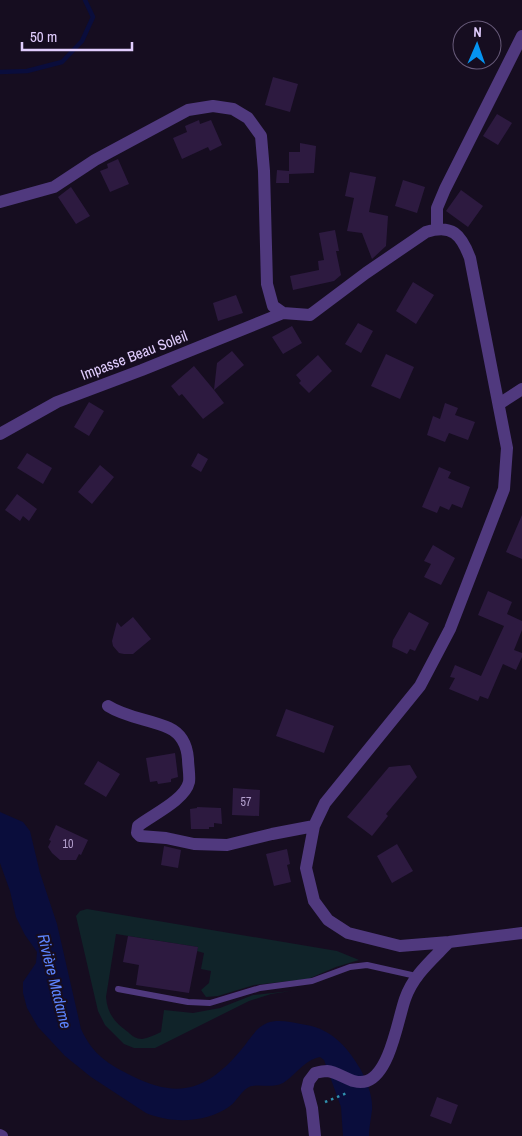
<svg xmlns="http://www.w3.org/2000/svg" width="522" height="1136" font-family="'Archivo Narrow',sans-serif">
  <style>
    .green { fill: #102329 }
    .water { fill: #0a0d3c }
    .lines { fill: none; stroke-linecap: round; stroke-linejoin: round }
    .stream { stroke: #0a0d3c; stroke-width: 4.5 }
    .building { fill: #2d1a40 }
    .path { stroke: #3091af; stroke-width: 2.5; stroke-dasharray: 2.5 4; stroke-linecap: butt }
    .service { stroke: #50397e; stroke-width: 6 }
    .minor { stroke: #50397e; stroke-width: 12 }
    .labels { text-anchor: middle; dominant-baseline: central; stroke-width: 4; stroke-linejoin: round; paint-order: stroke }
    .number-label { font-size: 12px; fill: #b4a0ce }
    .street-label { font-size: 15px; fill: #e1cdfe; stroke: #160d20 }
    .water-label { font-size: 16px; font-style: italic; fill: #5d84fc; stroke: #160d20 }
  </style>
  <rect width="100%" height="100%" fill="#160d20"/>
  <path class="green" d="M87 909 337 951 359 960 336 967 308 979 254 985 218 996 206 997 201 990 209 983 211 971 201 969 204 953 197 951 198 947 116 934 106 997C107 1013 115 1023 128 1032 132 1036 136 1039 142 1039 148 1038 155 1035 161 1032L164 1010 193 1013 220 1008 253 995 291 991 271 994 249 1001 155 1048H134L124 1044 105 1025 98 1011 76 916 80 911Z"/>
  <path class="water" d="M0 812 23 822 30 831 40 873 57 924 81 1029C93 1055 108 1064 132 1076 180 1100 208 1089 241 1050 249 1041 255 1028 267 1023 277 1019 291 1022 301 1024 331 1028 346 1045 361 1070 367 1082 373 1096 372 1110 371 1119 369 1127 369 1136H343L341 1107 324 1060 320 1057C304 1060 296 1075 283 1083 271 1089 258 1083 249 1087 241 1091 237 1101 230 1106 207 1123 172 1124 146 1113L91 1077 65 1056 38 1027 27 1008 23 993V982L36 963 37 952 25 935 16 917 10 891 0 863Z"/>
  <g class="lines">
    <path class="stream" d="M0 72 27 71 62 62 82 41 93 17 85 0"/>
  </g>
  <path class="building" d="M273 77 298 84 290 112 265 105Z
    M497 114 512 123 498 145 483 136Z
    M199 120 200 124 211 120 222 145 210 151 208 147 182 159 173 138 187 132 185 126Z
    M300 143 316 146 314 173 289 174V183H276L277 170 289 171V152H300Z
    M118 159 129 184 110 192 100 171 108 168 107 164Z
    M350 172 376 177 369 212 388 216 386 246 372 259 362 233 347 231 354 198 345 196Z
    M403 180 425 187 417 213 395 206Z
    M71 187 90 216 76 224 58 197Z
    M461 190 483 206 468 227 446 211Z
    M335 230 339 251H336L341 275 334 281 293 290 290 276 319 270 318 261 324 260 319 233Z
    M413 282 434 295 416 324 396 311Z
    M236 295 243 313 218 321 213 303Z
    M358 323 373 331 361 353 345 344Z
    M292 326 302 343 283 354 272 337Z
    M232 351 244 365 214 390 224 403 203 419 182 394 179 396 171 386 194 366 214 390 217 363Z
    M386 354 414 367 400 399 371 386Z
    M318 355 332 371 309 393 299 383 301 381 296 375Z
    M89 402 104 411 89 436 74 427Z
    M445 403 458 408 455 415 475 422 468 440 449 433 445 442 427 435 433 416 440 419Z
    M27 453 52 468 43 484 17 468Z
    M198 453 208 459 201 472 191 466Z
    M100 465 114 477 92 504 78 492Z
    M439 467 451 472 448 478 470 487 462 508 452 504 449 510 440 506 437 513 422 507Z
    M17 494 37 509 29 521 23 516 20 521 5 510Z
    M522 515V559L506 552Z
    M433 545 455 558 441 585 424 577 431 564 424 561Z
    M488 591 512 602 507 614 522 621V630L514 650 522 653V657L516 670 503 664 488 699 480 696 478 701 449 689 455 678 450 677 455 665 481 676 504 626 478 615Z
    M409 612 429 623 415 651 410 649 407 654 392 647 393 640Z
    M133 617 151 639 133 654H124L119 653 113 646 112 641 117 622 121 627Z
    M286 709 334 726 324 753 276 736Z
    M175 753 178 777 171 779V782L158 784 157 781 150 782 146 758Z
    M98 761 120 774 106 797 84 784Z
    M410 765 417 777 386 814 388 816 372 836 347 817 389 767Z
    M233 788 260 790 259 816 232 815Z
    M197 807 221 808 222 824 214 823V827H209V829H191L190 809 197 808Z
    M56 825 88 840 81 855 79 854 76 860H60L52 853 48 847 51 841 49 840Z
    M397 844 413 871 392 883 377 856Z
    M164 846 181 850 178 868 161 865Z
    M287 849 290 864 287 865 291 882 274 886 266 854Z
    M128 936 198 947 189 993 136 985 139 965 123 962Z
    M437 1097 458 1105 451 1124 430 1116Z"/>
  <g class="lines">
    <path class="path" d="M325 1102 347 1093"/>
    <path class="service" d="M118 989 188 1002 210 1003 260 988 312 981 350 967 367 965 416 976"/>
    <path class="minor" d="M0 202 54 187 95 160 188 110 213 106 233 109 248 118 261 136 264 171 267 284 273 306 283 313 310 315 366 273 426 232C452 224 461 234 470 258L507 448 504 489 450 629 420 686 325 803 314 826 306 868 314 901 328 920 348 933 400 946 449 942 522 933
      M437 228V208L445 189 522 36
      M499 404 522 389
      M0 434 57 402 142 370 283 313
      M108 706C127 718 149 719 169 728 182 734 187 746 188 759 188 766 190 775 189 782 185 800 152 815 138 826L137 833 140 836 166 838 194 844 227 845 272 834 314 826
      M0 1135 2 1136
      M315 1136 312 1108 307 1089 309 1081 315 1073C319 1072 323 1071 327 1071 341 1072 352 1086 367 1081 390 1073 398 1019 405 999 413 975 433 959 449 942"/>
  </g>
  <g class="labels">
    <g class="number-label">
      <text x="246" y="802">57</text>
      <text x="68" y="844">10</text>
    </g>
    <g class="street-label">
      <text transform="translate(134 355) rotate(-21)">Impasse Beau Soleil</text>
    </g>
    <g class="water-label">
      <text transform="translate(55 981) rotate(76)">Rivière Madame</text>
    </g>
  </g>
  <g transform="translate(477 45) rotate(2)"><circle r="24" fill="#160d20" stroke="#675a79"/>
  <path d="M0-4L9 19L0 12L-9 19Z" fill="#0594f1"/>
  <text y="-8" font-size="14" font-weight="bold" text-anchor="middle" fill="#e1cdfe">N</text>
  </g>
  <path d="M22 42v8h110v-8" fill="none" stroke="#e1cdfe" stroke-width="2.5"/>
  <text x="30" y="42" font-size="15" fill="#e1cdfe" stroke="#160d20" stroke-width="4" paint-order="stroke">50 m</text>
</svg>
